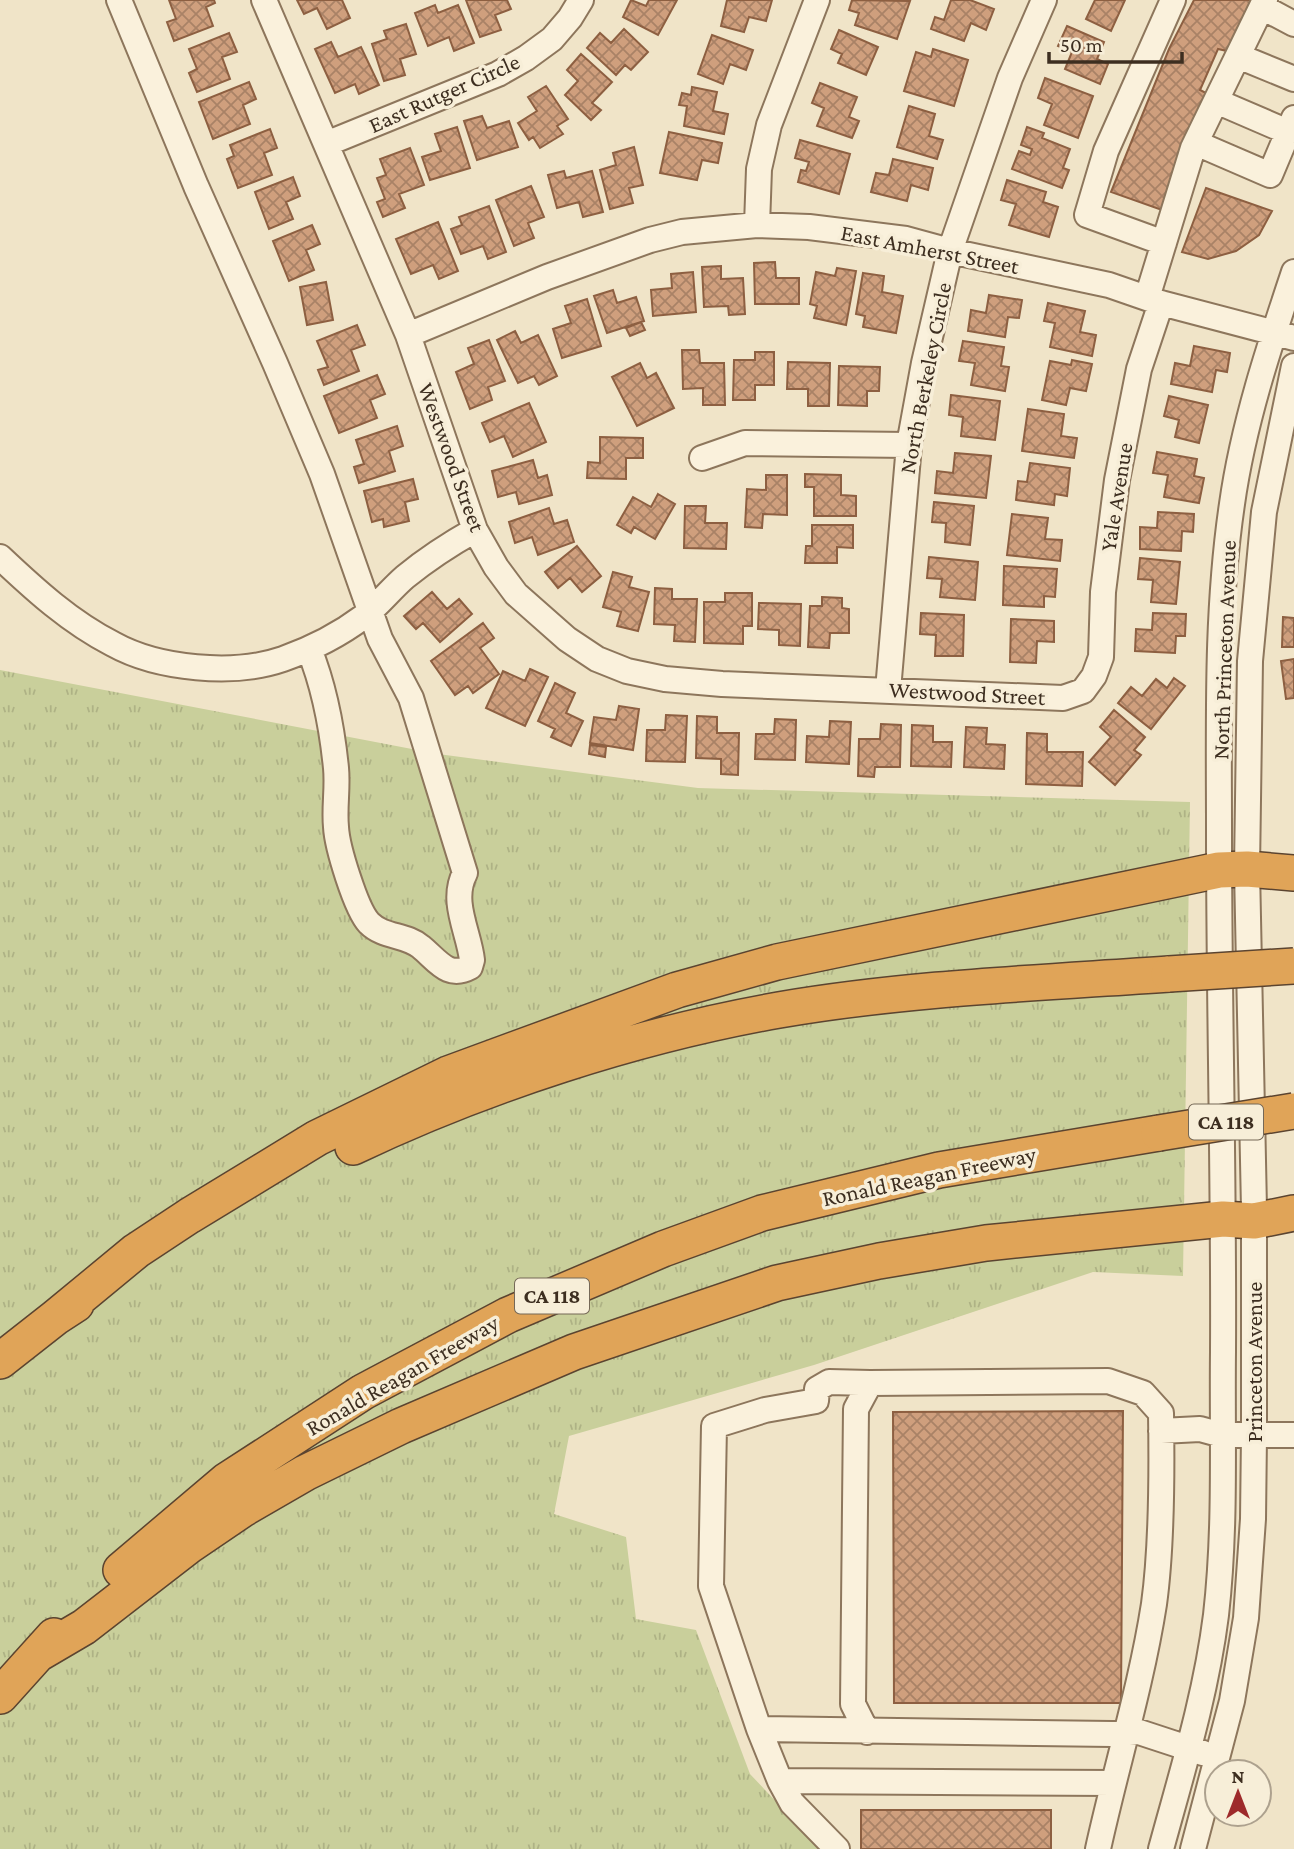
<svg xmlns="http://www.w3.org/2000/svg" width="1294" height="1849" font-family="'Crimson Pro',serif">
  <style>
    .grass { fill: url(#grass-tufts) }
    .building { fill: url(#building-cross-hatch); stroke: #8d5f41; stroke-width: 2 }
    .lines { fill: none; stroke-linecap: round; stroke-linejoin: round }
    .minor-casing { stroke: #8d765c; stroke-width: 28 }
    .highway-casing { stroke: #5b4430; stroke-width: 38 }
    .minor { stroke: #faf1dc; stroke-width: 24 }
    .highway { stroke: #e0a458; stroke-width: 35 }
    .highway-bridge-casing { stroke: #5b4430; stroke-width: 38; stroke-linecap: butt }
    .highway-bridge { stroke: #e0a458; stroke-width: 35 }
    .labels { text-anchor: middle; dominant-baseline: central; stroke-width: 7; stroke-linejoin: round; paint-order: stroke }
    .shield { fill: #f7eed8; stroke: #756857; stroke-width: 2 }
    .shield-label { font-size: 21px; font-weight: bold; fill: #3d2e20 }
    .street-label { font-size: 23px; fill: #3d2e20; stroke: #f7eed8 }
  </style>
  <defs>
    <pattern id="grass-tufts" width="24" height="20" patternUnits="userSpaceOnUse" patternTransform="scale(1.75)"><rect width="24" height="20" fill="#c9cf9b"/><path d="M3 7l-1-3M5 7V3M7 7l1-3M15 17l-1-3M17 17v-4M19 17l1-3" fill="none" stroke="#aeb285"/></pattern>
    <pattern id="building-cross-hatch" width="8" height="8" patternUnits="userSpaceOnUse" patternTransform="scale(1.75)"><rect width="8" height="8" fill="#cf9f7d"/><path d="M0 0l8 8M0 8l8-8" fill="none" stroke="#a98266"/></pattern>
  </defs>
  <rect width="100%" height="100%" fill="#f0e4c8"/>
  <path class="grass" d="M0 670 438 754 698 788 1190 802 1183 1276 1093 1272 814 1365 569 1436 554 1514 626 1537 636 1619 696 1630 750 1774 821 1849H0Z"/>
  <path class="building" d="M169 0H214L215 3 206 7 213 26 174 41 167 22 176 19Z
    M297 0H342L350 18 327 29 317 8 304 14Z
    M466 0H507L511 9 495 15 501 30 480 37Z
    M631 0 646 6 649 0H677L658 35 623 17Z
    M727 0H772L766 21 749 17 744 32 721 26Z
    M852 0 910 1 897 39 855 25 859 13 849 10Z
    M951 0H970L994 9 986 30 971 23 964 41 931 29 935 17 944 20Z
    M1095 0H1125L1111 31 1086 19Z
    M1194 0H1253L1227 51 1218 49 1200 90 1208 94 1162 210 1111 192 1169 49Z
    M435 5 438 13 458 5 474 43 454 51 449 37 428 46 415 13Z
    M406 24 416 54 400 59 405 75 384 81 372 44 387 39 384 31Z
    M1067 26 1104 42 1097 59 1108 64 1100 84 1065 69 1072 52 1058 46Z
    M624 29 648 52 631 70 625 65 616 75 587 48 600 33 611 43Z
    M839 30 878 47 866 75 838 63 842 54 831 49Z
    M229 33 237 52 222 57 230 79 197 92 189 73 197 69 189 49Z
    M712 35 753 50 746 70 730 64 723 84 698 74Z
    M331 42 338 57 361 47 379 85 359 94 355 84 335 93 315 49Z
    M933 49 968 60 954 106 904 91 916 52 931 57Z
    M581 54 612 82 592 103 601 110 591 120 565 95 578 81 567 70Z
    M1045 78 1093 96 1078 138 1044 125 1052 104 1038 98Z
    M249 82 256 99 243 105 250 124 213 139 199 102Z
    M820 83 857 97 849 117 859 121 852 138 817 126 824 108 812 103Z
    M546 86 568 119 557 126 563 134 540 148 533 137 529 140 518 123 537 111 528 97Z
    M692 87 717 92 713 111 728 114 724 134 684 126 687 106 679 105 682 93 691 95Z
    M909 106 935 114 929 136 943 140 937 159 897 147Z
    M482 116 487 128 509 121 518 147 477 160 464 121Z
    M457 127 470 168 430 180 422 157 441 151 435 134Z
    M1027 127 1044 133 1042 138 1070 149 1063 168 1069 170 1062 188 1012 169 1019 151 1030 155 1032 149 1021 145Z
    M270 129 277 148 264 153 272 175 238 188 227 159 234 156 230 145Z
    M669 132 722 143 718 163 702 160 697 180 660 173Z
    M800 140 850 154 839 194 798 182 801 170 806 171 809 162 795 158Z
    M634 147 643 185 629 188 633 203 610 209 600 170 616 165 613 153Z
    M410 148 424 185 399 194 405 208 383 217 377 202 385 199 377 178 386 175 380 159Z
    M893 159 933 168 928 190 911 185 907 201 871 192 876 173 889 175Z
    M564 171 566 178 592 171 603 212 583 217 579 202 557 208 548 175Z
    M293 177 300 196 286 202 293 219 269 229 255 192Z
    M1007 180 1046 192 1043 202 1058 207 1049 237 1009 225 1016 204 1001 200Z
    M531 186 544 217 528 223 534 238 514 246 496 200Z
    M1206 188 1272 211 1259 235 1236 251 1208 259 1182 252Z
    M489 206 506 252 488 259 483 246 461 254 451 229 462 225 459 217Z
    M438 222 458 271 439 279 433 265 411 274 396 239Z
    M312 225 320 244 306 250 314 270 289 281 273 241Z
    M775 262 776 278H799V304H755L754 263Z
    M721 266V279L743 278 745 314 729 315 728 306 704 307 702 267Z
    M837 268 856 271 846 325 814 318 817 306 810 304 816 272 835 276Z
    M693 272 696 312 653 316 651 290 672 288 671 274Z
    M863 273 884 276 882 292 903 296 896 333 863 327 865 316 856 314Z
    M326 282 333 320 307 325 300 287Z
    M613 290 617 303 636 297 644 321 607 333 594 296Z
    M989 295 1022 300 1019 318 1008 317 1005 337 968 331 971 310 986 313Z
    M587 299 601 346 562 358 553 329 571 323 565 306Z
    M1048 303 1085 311 1080 332 1096 335 1092 356 1050 347 1055 323 1044 321Z
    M641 322 645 330 630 336 626 328Z
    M357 325 365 345 351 350 359 371 324 385 318 370 328 367 317 341Z
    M515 331 521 343 538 335 557 376 539 385 534 376 518 383 497 340Z
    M489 340 505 381 488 387 492 400 470 409 456 372 474 364 468 348Z
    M963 341 1004 347 1001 366 1009 367 1005 391 971 385 975 363 959 361Z
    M1194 346 1230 353 1227 372 1216 370 1212 392 1171 384 1175 363 1190 366Z
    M682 350H699L700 363H724L725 405H703V388L683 389Z
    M755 352H774V385H755V400H733L734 360H755Z
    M1072 360 1092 364 1086 391 1070 388 1066 405 1042 400 1050 361 1071 365Z
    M788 362 830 363 829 406H808V389H787Z
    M640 363 647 378 656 373 674 408 637 426 612 377Z
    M839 366 880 367 879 391H867V406L838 405Z
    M377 375 385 394 370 400 377 418 339 433 324 396Z
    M951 395 1000 401 995 440 961 436 963 417 949 415Z
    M1169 396 1208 405 1199 443 1175 437 1179 420 1164 416Z
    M529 403 546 442 513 457 504 436 490 442 482 423Z
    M1028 409 1064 414 1061 436 1077 438 1074 458 1022 451Z
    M397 426 403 446 389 451 395 471 359 483 354 467 364 464 356 440Z
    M600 437 643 438V458H626V479L587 478 588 462 600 463Z
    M1157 452 1197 459 1194 476 1204 478 1199 503 1164 497 1168 475 1153 473Z
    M955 453 991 456 986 498 935 493 937 471 953 473Z
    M533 460 538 478 547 475 552 495 519 504 516 492 498 497 492 471Z
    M1030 463 1070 468 1067 496 1055 494 1054 505 1016 500 1018 481 1027 482Z
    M805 474 841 475V495L856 496V516H814V487H805Z
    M766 475H787V515L763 514 762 528 745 527 747 489 766 490Z
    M413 479 418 499 405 502 409 521 384 527 383 519 372 522 364 491Z
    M658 494 675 504 655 539 634 527 631 533 617 525 633 497 651 507Z
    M934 502 974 506 970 545 945 542 946 523 932 522Z
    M685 506H706L705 523H727L726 549 684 548Z
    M549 508 554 524 567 520 574 542 538 555 532 537 515 543 509 522Z
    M1158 512 1194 514 1193 532 1182 531 1181 551 1140 549V527L1157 528Z
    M1012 514 1048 518 1045 539 1062 540 1060 561 1007 555Z
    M812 525H853V548L837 547V563H805L806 546H812Z
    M577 546 601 576 582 592 570 578 558 588 545 572Z
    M929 557 978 562 975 600 940 597 942 579 927 578Z
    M1140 558 1180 562 1176 604 1151 602 1153 580 1138 579Z
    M1004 566 1057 569 1055 597 1044 596V607L1003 605Z
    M613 572 632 577 629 587 649 592 638 631 617 626 621 612 603 607Z
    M655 588 672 589V599H697L695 642 674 641 675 625 654 624Z
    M432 592 447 609 459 599 472 614 440 642 423 623 416 629 404 616Z
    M725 593H752V626H743V644L704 643V602H725Z
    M822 597 842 598V608L849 609V633H830L829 648 808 647 810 606H822Z
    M759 603 801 604 800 646 779 645V630L758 629Z
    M921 613 964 615 963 656H935L936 635 920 634Z
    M1153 613 1186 614 1185 636H1176L1175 653 1135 651 1136 629 1152 630Z
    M1283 617 1294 618V647H1282Z
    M1011 619 1054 621V642L1037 641 1036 663 1010 662Z
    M483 623 494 638 480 648 499 674 473 693 468 686 455 695 431 661Z
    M1294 659V698L1286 699 1281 661Z
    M530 669 548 677 525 726 486 708 503 671 525 681Z
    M1174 678 1185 686 1151 729 1118 703 1131 687 1142 696 1156 679 1167 688Z
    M555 683 575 693 566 713 583 721 571 746 551 737 555 729 538 721Z
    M619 706 639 709 633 750 590 743 594 717 616 720Z
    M1114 710 1145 737 1134 750 1141 755 1115 785 1089 762 1111 737 1100 727Z
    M666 715 687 716 685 762 646 761 647 730H665Z
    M697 716 717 717V733H739L738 775 721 774V759L696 758Z
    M775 719 796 720 795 760 755 759 756 734H774Z
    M830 721 851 722 849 764 806 762 807 736 829 737Z
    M881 724 901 725 900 767H875L874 777 858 776 859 739H880Z
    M912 725 933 726V742H952L951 767 911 766Z
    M966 727 987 728 986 744 1005 745 1004 769 964 767Z
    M1027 733 1047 734V752H1083L1082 786 1026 784Z
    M590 745 606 747 605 757 589 754Z
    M1123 1411 1121 1703H894L893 1412Z
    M861 1810H1051V1849H861Z"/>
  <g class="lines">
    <g class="minor-casing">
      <path id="minor" d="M119 0 196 186 275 363 322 474 380 639 411 698 465 873C450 901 469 932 472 960L470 967C448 979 438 961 421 947 406 934 384 938 369 923 356 909 337 847 336 827 334 808 338 788 336 768 332 728 324 686 309 649
        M264 0 408 335 475 530 496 567 516 594 567 639 597 659 627 671 665 679 722 684 1063 698 1083 691 1094 676 1101 657 1103 592 1117 480 1139 369 1161 303
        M1262 7 1294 24
        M1238 56 1294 79
        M1216 101 1288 132
        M1196 143 1270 175 1294 118
        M326 144 498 74 526 58 552 39 570 18 581 0
        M757 225 759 169 769 125 817 0
        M1164 243 1087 215 1106 151 1173 0
        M1147 298 1193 148 1265 0
        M408 335 547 277 650 240 682 232 757 225 809 227 906 239 950 251 1109 285 1161 303 1294 338
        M702 458 745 443 909 445
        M0 557C35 590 70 622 113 644 158 669 234 676 283 659 311 649 339 635 363 617 378 606 390 590 405 577 427 559 450 544 475 530
        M888 690 909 445 924 363 950 251 1010 78 1044 0
        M1161 1431 1200 1429 1222 1435H1294
        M759 1729 711 1586 714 1426 765 1410 816 1401 817 1389 829 1382 870 1383
        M867 1732 853 1704 856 1409 870 1383 1108 1381 1143 1393 1161 1413C1162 1472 1162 1546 1154 1604 1141 1687 1116 1767 1098 1849
        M780 1781 759 1729 1112 1734 1139 1732 1203 1753
        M837 1849 792 1803 780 1781 1113 1783
        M1161 1849C1182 1772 1206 1695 1216 1615 1226 1528 1222 1439 1223 1352 1224 1178 1219 1005 1219 831 1219 722 1216 612 1232 504 1243 425 1269 347 1294 272
        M1193 1849 1232 1701 1246 1618 1253 1519 1254 1435V1209L1247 869 1250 661 1264 512 1294 366"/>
    </g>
    <g class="highway-casing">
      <path id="highway" d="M353 1147C483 1085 637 1035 779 1010 908 988 1039 983 1169 974
        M56 1317 136 1251 189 1216 317 1138 448 1074 677 990 777 962 1219 870 1247 869 1294 873
        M0 1361 56 1317 76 1304
        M121 1570 226 1481 363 1392 508 1315 663 1249 762 1213 939 1170 1159 1133
        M38 1654 84 1627 190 1545 243 1509 305 1473 401 1426 574 1352 777 1283 879 1261 986 1243 1223 1219 1254 1221 1294 1213
        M0 1696 54 1636"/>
    </g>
    <use href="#minor" class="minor"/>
    <use href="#highway" class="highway"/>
    <g class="highway-bridge-casing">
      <path id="highway-bridge" d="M1169 974 1294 966
        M1159 1133 1294 1111"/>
    </g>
    <use href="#highway-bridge" class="highway-bridge"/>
  </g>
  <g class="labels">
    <g class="shield">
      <rect x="1189" y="1104.5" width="74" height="35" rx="5"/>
      <rect x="515" y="1278.5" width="74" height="35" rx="5"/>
    </g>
    <g class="shield-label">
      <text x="1226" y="1122">CA 118</text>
      <text x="552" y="1296">CA 118</text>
    </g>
    <g class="street-label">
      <text transform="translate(444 93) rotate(-24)">East Rutger Circle</text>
      <text transform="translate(930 249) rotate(11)">East Amherst Street</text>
      <text transform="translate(925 378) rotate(-79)">North Berkeley Circle</text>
      <text transform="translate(452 457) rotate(70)">Westwood Street</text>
      <text transform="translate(1116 497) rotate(-81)">Yale Avenue</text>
      <text transform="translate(1224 650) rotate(-88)">North Princeton Avenue</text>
      <text transform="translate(967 693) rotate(3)">Westwood Street</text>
      <text transform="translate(929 1176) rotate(-12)">Ronald Reagan Freeway</text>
      <text transform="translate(1254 1362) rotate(-90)">Princeton Avenue</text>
      <text transform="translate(402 1375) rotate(-30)">Ronald Reagan Freeway</text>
    </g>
  </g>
  <g transform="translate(1238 1793)"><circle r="33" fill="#f7eed8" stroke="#ada18e" stroke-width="2"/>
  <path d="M0-5L12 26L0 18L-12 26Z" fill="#9e2a2b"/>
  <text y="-10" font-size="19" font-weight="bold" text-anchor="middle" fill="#3d2e20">N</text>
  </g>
  <path d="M1049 52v10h133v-10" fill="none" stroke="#3d2e20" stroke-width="3.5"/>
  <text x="1060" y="52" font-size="21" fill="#3d2e20" stroke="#f7eed8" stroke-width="5" paint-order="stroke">50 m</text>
</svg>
